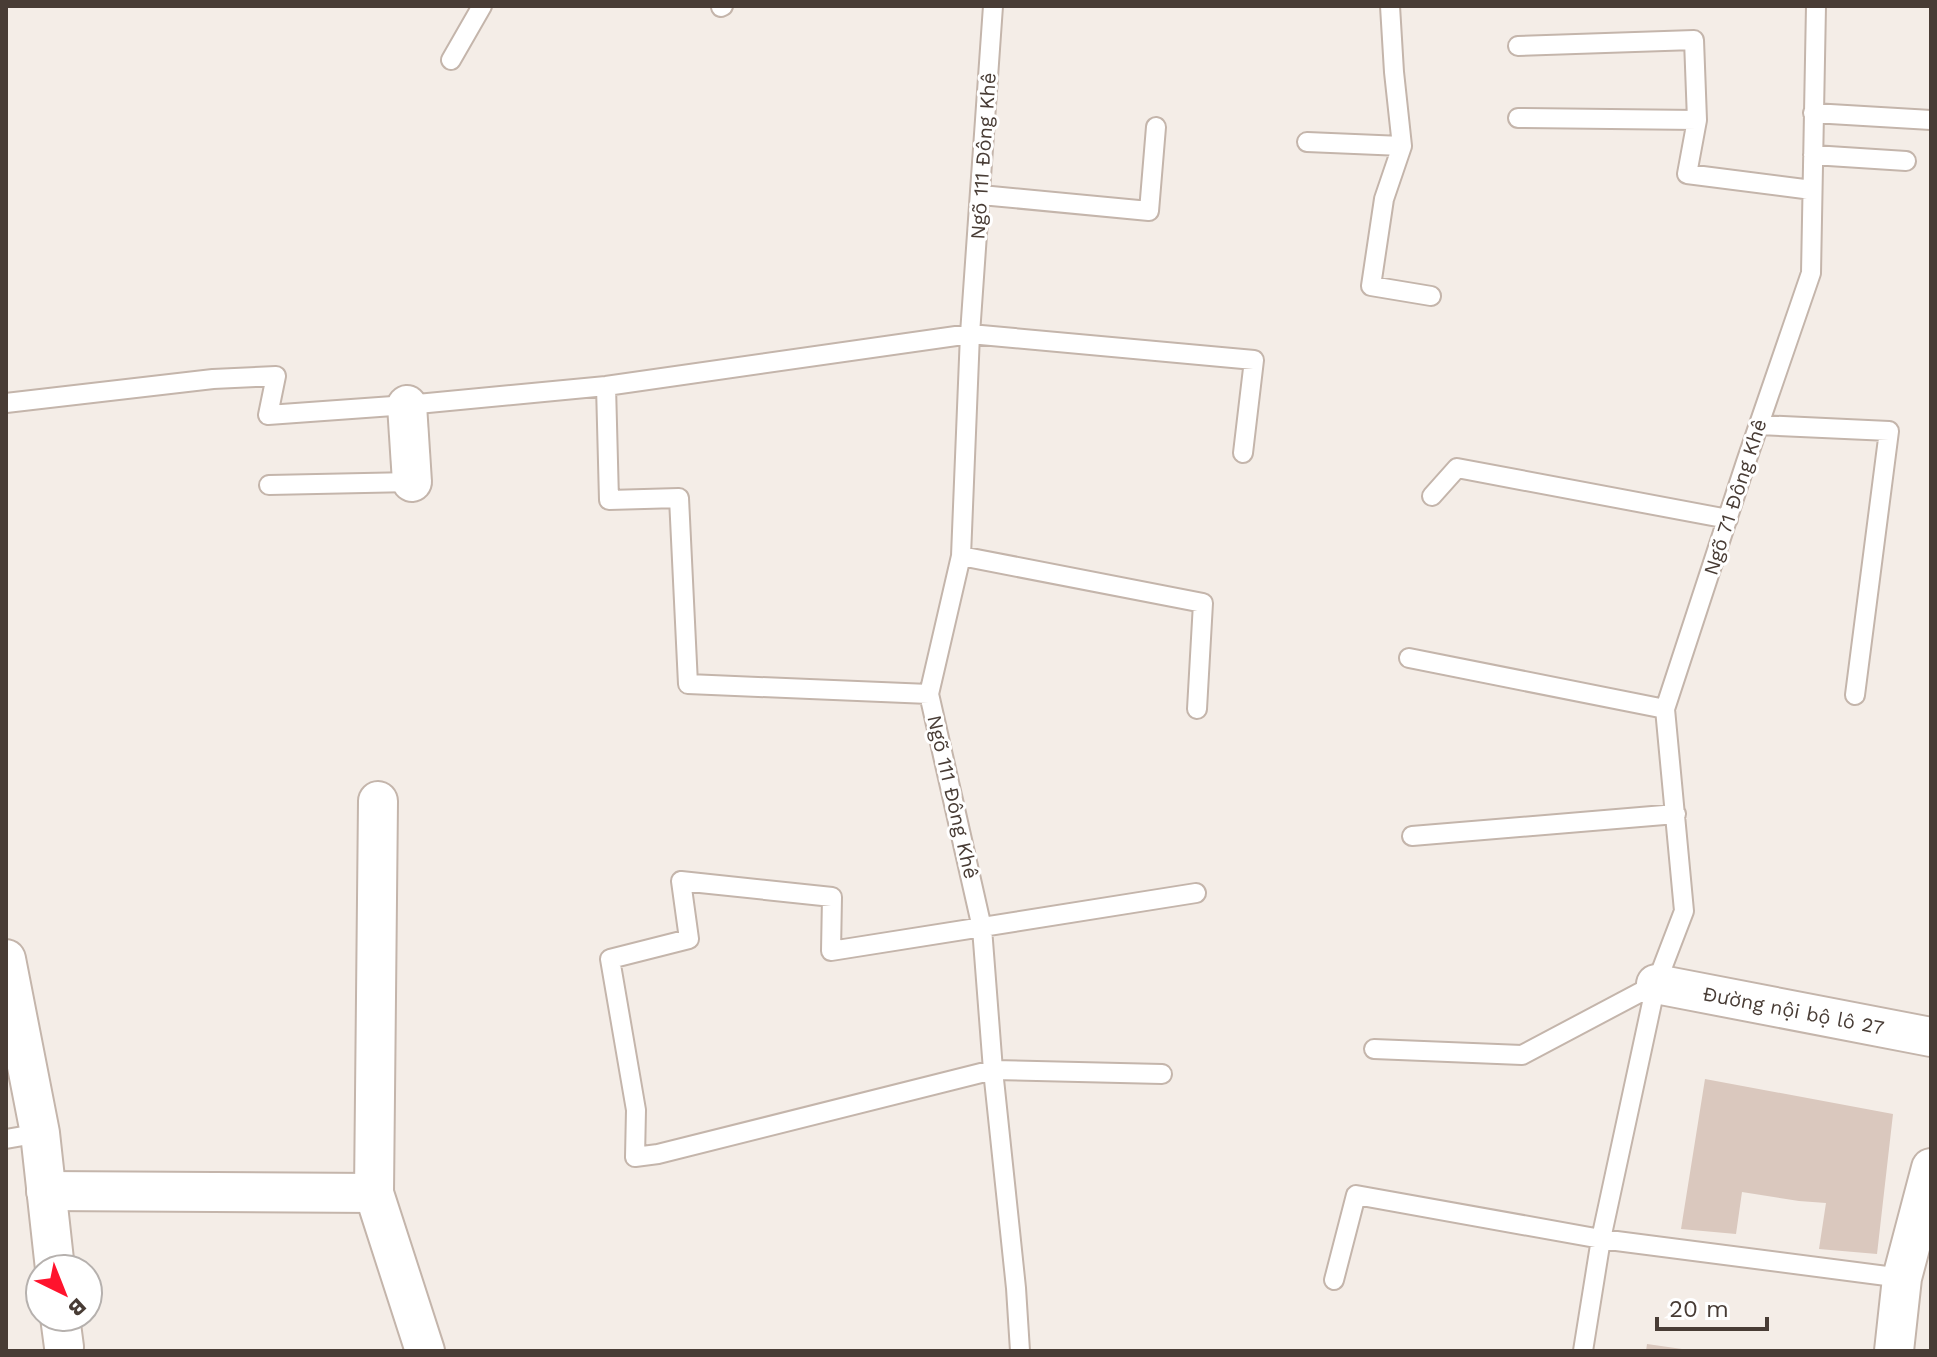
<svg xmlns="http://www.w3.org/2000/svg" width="1937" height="1357" font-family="'Work Sans',sans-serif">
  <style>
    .building { fill: #dac8be }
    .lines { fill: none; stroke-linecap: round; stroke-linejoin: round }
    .lane-casing { stroke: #c4b5ab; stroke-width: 22 }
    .street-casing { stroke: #c4b5ab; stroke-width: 42 }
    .lane { stroke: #fff; stroke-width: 18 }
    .street { stroke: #fff; stroke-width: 38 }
    .labels { text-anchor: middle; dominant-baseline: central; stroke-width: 6; stroke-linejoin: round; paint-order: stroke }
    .street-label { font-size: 20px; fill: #483c35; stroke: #fff }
  </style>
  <rect width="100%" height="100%" fill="#f4ede7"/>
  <path class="building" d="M1705 1079 1893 1114 1877 1254 1819 1249 1826 1203 1799 1201 1742 1192 1736 1234 1681 1229Z
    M1647 1344 1682 1349V1351H1646Z"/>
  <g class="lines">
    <g class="lane-casing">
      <path id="lane" d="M993 6 970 334 961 556 929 694 982 928 993 1070 1016 1288 1020 1351
        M1390 6 1394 72 1402 146 1384 199 1371 286 1431 296
        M721 7 723 6
        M1518 46 1694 40 1697 120
        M451 60 482 6
        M1813 113 1931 120
        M1518 118 1697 120 1687 174 1812 190
        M1307 142 1402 146
        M1813 155 1906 161
        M981 195 1149 211 1156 127
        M606 386 609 500 679 498 688 684 929 694
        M6 403 213 379 276 376 268 415 407 405 606 386 970 334 1254 360 1243 453
        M1759 425 1889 431 1855 695
        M269 485 412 482
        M1432 496 1457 468 1728 519
        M961 556 1203 603 1197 709
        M1409 658 1665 709
        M1412 836 1676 814
        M1374 1049 1522 1055 1656 984
        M1162 1074 993 1070 658 1154 635 1157 636 1110 610 959 689 939 681 881 832 897 831 951 1196 893
        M6 1139 40 1133
        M1334 1280 1356 1195 1601 1239 1902 1278
        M1583 1351 1601 1239 1656 984 1684 911 1665 709 1746 462 1811 273 1816 6"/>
    </g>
    <g class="street-casing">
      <g id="street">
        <path d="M407 405 412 482"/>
        <path d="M378 801 374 1193 425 1351"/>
        <path d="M6 959 40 1133 55 1269"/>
        <path id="s1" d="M1656 984 1931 1037"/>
        <path d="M46 1191 374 1193"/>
        <path d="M60 1317 64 1347"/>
        <path d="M1894 1351 1902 1278 1931 1168"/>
      </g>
    </g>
    <use href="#lane" class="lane"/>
    <use href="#street" class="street"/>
  </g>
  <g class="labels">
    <g class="street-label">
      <text transform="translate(983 156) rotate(-86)">Ngõ 111 Đông Khê</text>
      <text transform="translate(1735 497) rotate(-72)">Ngõ 71 Đông Khê</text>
      <text transform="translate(953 797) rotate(77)">Ngõ 111 Đông Khê</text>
      <text stroke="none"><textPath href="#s1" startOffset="140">Đường nội bộ lô 27</textPath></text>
    </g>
  </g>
  <rect width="1937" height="1357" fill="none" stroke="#483c35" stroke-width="16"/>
  <g transform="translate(64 1293) rotate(137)"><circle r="38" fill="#ffffff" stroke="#b6b1ae" stroke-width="2"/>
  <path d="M0-6L14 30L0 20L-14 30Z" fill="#ff132d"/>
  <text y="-12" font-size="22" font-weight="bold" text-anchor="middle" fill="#483c35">B</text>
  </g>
  <path d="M1657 1317v12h110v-12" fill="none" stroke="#483c35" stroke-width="4"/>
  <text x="1669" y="1317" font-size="24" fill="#483c35" stroke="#ffffff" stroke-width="6" paint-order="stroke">20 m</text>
</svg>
